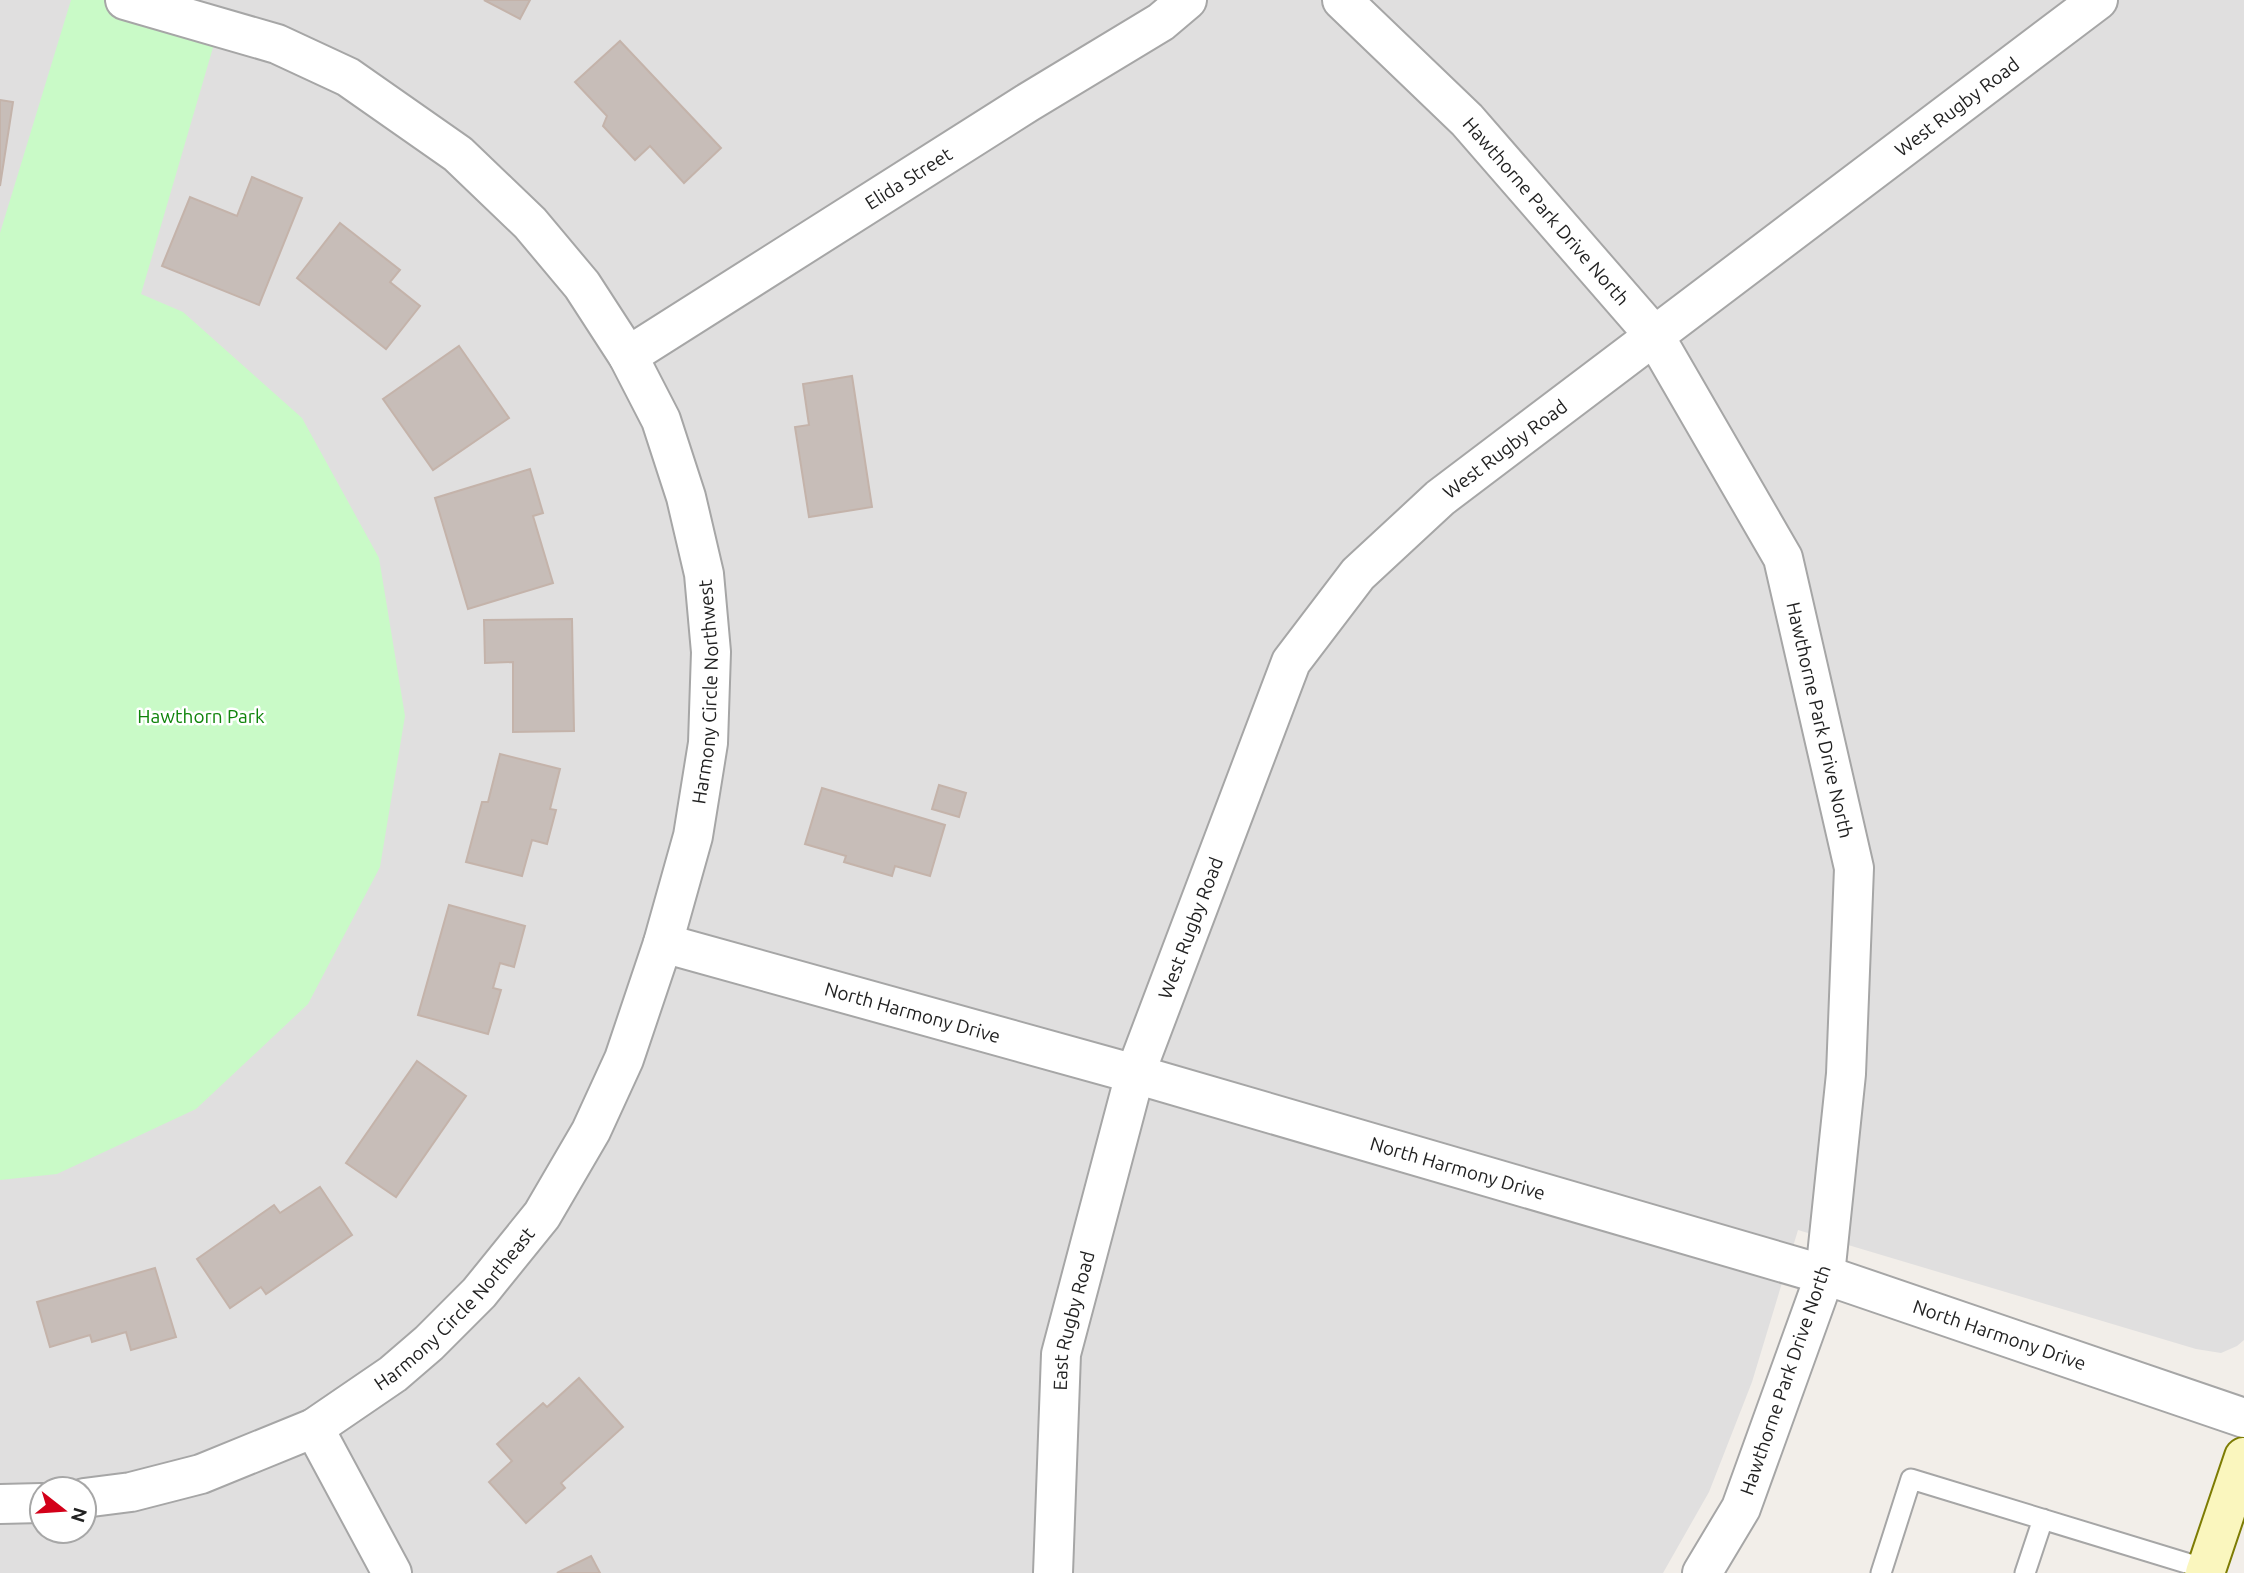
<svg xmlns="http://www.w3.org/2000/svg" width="2244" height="1573" font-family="Ubuntu,sans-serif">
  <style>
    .residential { fill: #e0dfdf; fill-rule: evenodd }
    .park { fill: #c9fac7 }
    .building { fill: #c7bdb8; stroke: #c4b3aa; stroke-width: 2 }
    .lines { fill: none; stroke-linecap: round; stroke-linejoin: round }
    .service-casing { stroke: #a6a6a6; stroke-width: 23 }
    .minor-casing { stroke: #a6a6a6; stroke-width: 42 }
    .secondary-casing { stroke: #7d7c04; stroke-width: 42 }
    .service { stroke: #fff; stroke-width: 19 }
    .minor { stroke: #fff; stroke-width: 38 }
    .secondary { stroke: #faf6be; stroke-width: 38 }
    .labels { text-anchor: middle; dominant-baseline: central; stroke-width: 5; stroke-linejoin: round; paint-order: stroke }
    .street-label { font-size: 19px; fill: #222; stroke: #fff }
    .park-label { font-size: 19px; fill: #0f840b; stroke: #fff }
  </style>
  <rect width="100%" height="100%" fill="#f2eee9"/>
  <path class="residential" d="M0 0H2244V1340L2237 1346 2221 1353 2196 1349 1798 1230 1752 1382 1709 1492 1663 1573H0ZM42 1489H84V1531H42Z"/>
  <path class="park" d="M71 0H125L219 27 141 294 183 312 302 418 379 558 405 716 380 867 308 1004 196 1109 57 1174 0 1180V233Z"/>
  <path class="building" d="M484 0H530L520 19Z
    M620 41 721 148 684 183 650 146 635 160 603 126 607 116 575 82Z
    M0 100 13 102 0 186Z
    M252 177 302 198 259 305 162 266 190 197 237 216Z
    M340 223 400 270 390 282 420 306 386 349 297 278Z
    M459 346 509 418 433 470 383 399Z
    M852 376 872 507 809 517 795 427 809 425 803 384Z
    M530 469 543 513 533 516 553 583 468 609 435 498Z
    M572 619 574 731 513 732V662L485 663 484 620Z
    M500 754 560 769 550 809 556 810 547 844 532 840 522 876 466 862 482 802H488Z
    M939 785 966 793 959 817 932 809Z
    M822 788 945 825 930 876 895 866 892 876 844 862 846 856 805 844Z
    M449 905 525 926 514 967 500 963 493 988 501 990 488 1034 418 1015Z
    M417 1061 466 1096 396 1197 346 1163Z
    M320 1187 352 1235 266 1294 261 1287 230 1308 197 1259 274 1205 280 1213Z
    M155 1268 176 1337 131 1350 126 1332 92 1342 90 1335 50 1347 37 1302Z
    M579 1378 623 1427 561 1483 565 1488 526 1523 489 1482 512 1461 497 1444 543 1403 547 1407Z
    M591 1556 600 1573H557Z"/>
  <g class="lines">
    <g class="service-casing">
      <path id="service" d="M1881 1573 1911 1479 2206 1569
        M2025 1573 2043 1519"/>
    </g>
    <g class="minor-casing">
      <g id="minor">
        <path id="s1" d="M1342 0 1467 120 1654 335 1783 558 1854 868 1846 1074 1825 1275 1741 1508 1702 1573"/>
        <path id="s2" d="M628 356 1027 103 1161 22 1187 0"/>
        <path id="s3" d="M663 943 1135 1074 1825 1275 2244 1418"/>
        <path d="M314 1428 392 1573"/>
        <path id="s4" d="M84 1498 131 1492 201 1474 314 1428 393 1374 429 1343 479 1293 542 1215 591 1131 624 1059 663 943 693 836 708 743 711 652 704 574 686 497 661 420 628 356 582 285 530 223 458 154 348 77 277 44 125 0"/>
        <path d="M0 1504 42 1503"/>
        <path id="s5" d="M1053 1573 1061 1354 1135 1074 1291 662 1358 574 1440 498 2098 0"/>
      </g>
    </g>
    <g class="secondary-casing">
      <path id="secondary" d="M2205 1573 2244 1457"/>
    </g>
    <use href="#service" class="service"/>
    <use href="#minor" class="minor"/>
    <use href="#secondary" class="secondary"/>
  </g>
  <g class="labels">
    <g class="street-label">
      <text stroke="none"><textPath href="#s5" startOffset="1820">West Rugby Road</textPath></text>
      <text stroke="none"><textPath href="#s2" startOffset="332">Elida Street</textPath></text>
      <text stroke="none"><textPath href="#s1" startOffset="294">Hawthorne Park Drive North</textPath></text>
      <text stroke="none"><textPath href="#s5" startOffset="1253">West Rugby Road</textPath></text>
      <text stroke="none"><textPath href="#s4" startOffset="1111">Harmony Circle Northwest</textPath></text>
      <text stroke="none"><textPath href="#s1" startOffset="882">Hawthorne Park Drive North</textPath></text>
      <text stroke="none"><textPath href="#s5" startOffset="665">West Rugby Road</textPath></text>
      <text stroke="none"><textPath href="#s3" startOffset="259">North Harmony Drive</textPath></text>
      <text stroke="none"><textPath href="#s3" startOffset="826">North Harmony Drive</textPath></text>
      <text stroke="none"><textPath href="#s4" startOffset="427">Harmony Circle Northeast</textPath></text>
      <text stroke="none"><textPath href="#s5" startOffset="254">East Rugby Road</textPath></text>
      <text stroke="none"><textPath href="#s3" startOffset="1393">North Harmony Drive</textPath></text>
      <text transform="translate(1785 1380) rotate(-71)">Hawthorne Park Drive North</text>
    </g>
    <g class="park-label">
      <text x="201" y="716">Hawthorn Park</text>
    </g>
  </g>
  <g transform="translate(63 1510) rotate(107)"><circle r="33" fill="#ffffff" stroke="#a7a7a7" stroke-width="2"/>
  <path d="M0-5L12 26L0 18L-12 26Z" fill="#d30019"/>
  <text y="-10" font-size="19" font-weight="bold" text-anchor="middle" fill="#222222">N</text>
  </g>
</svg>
